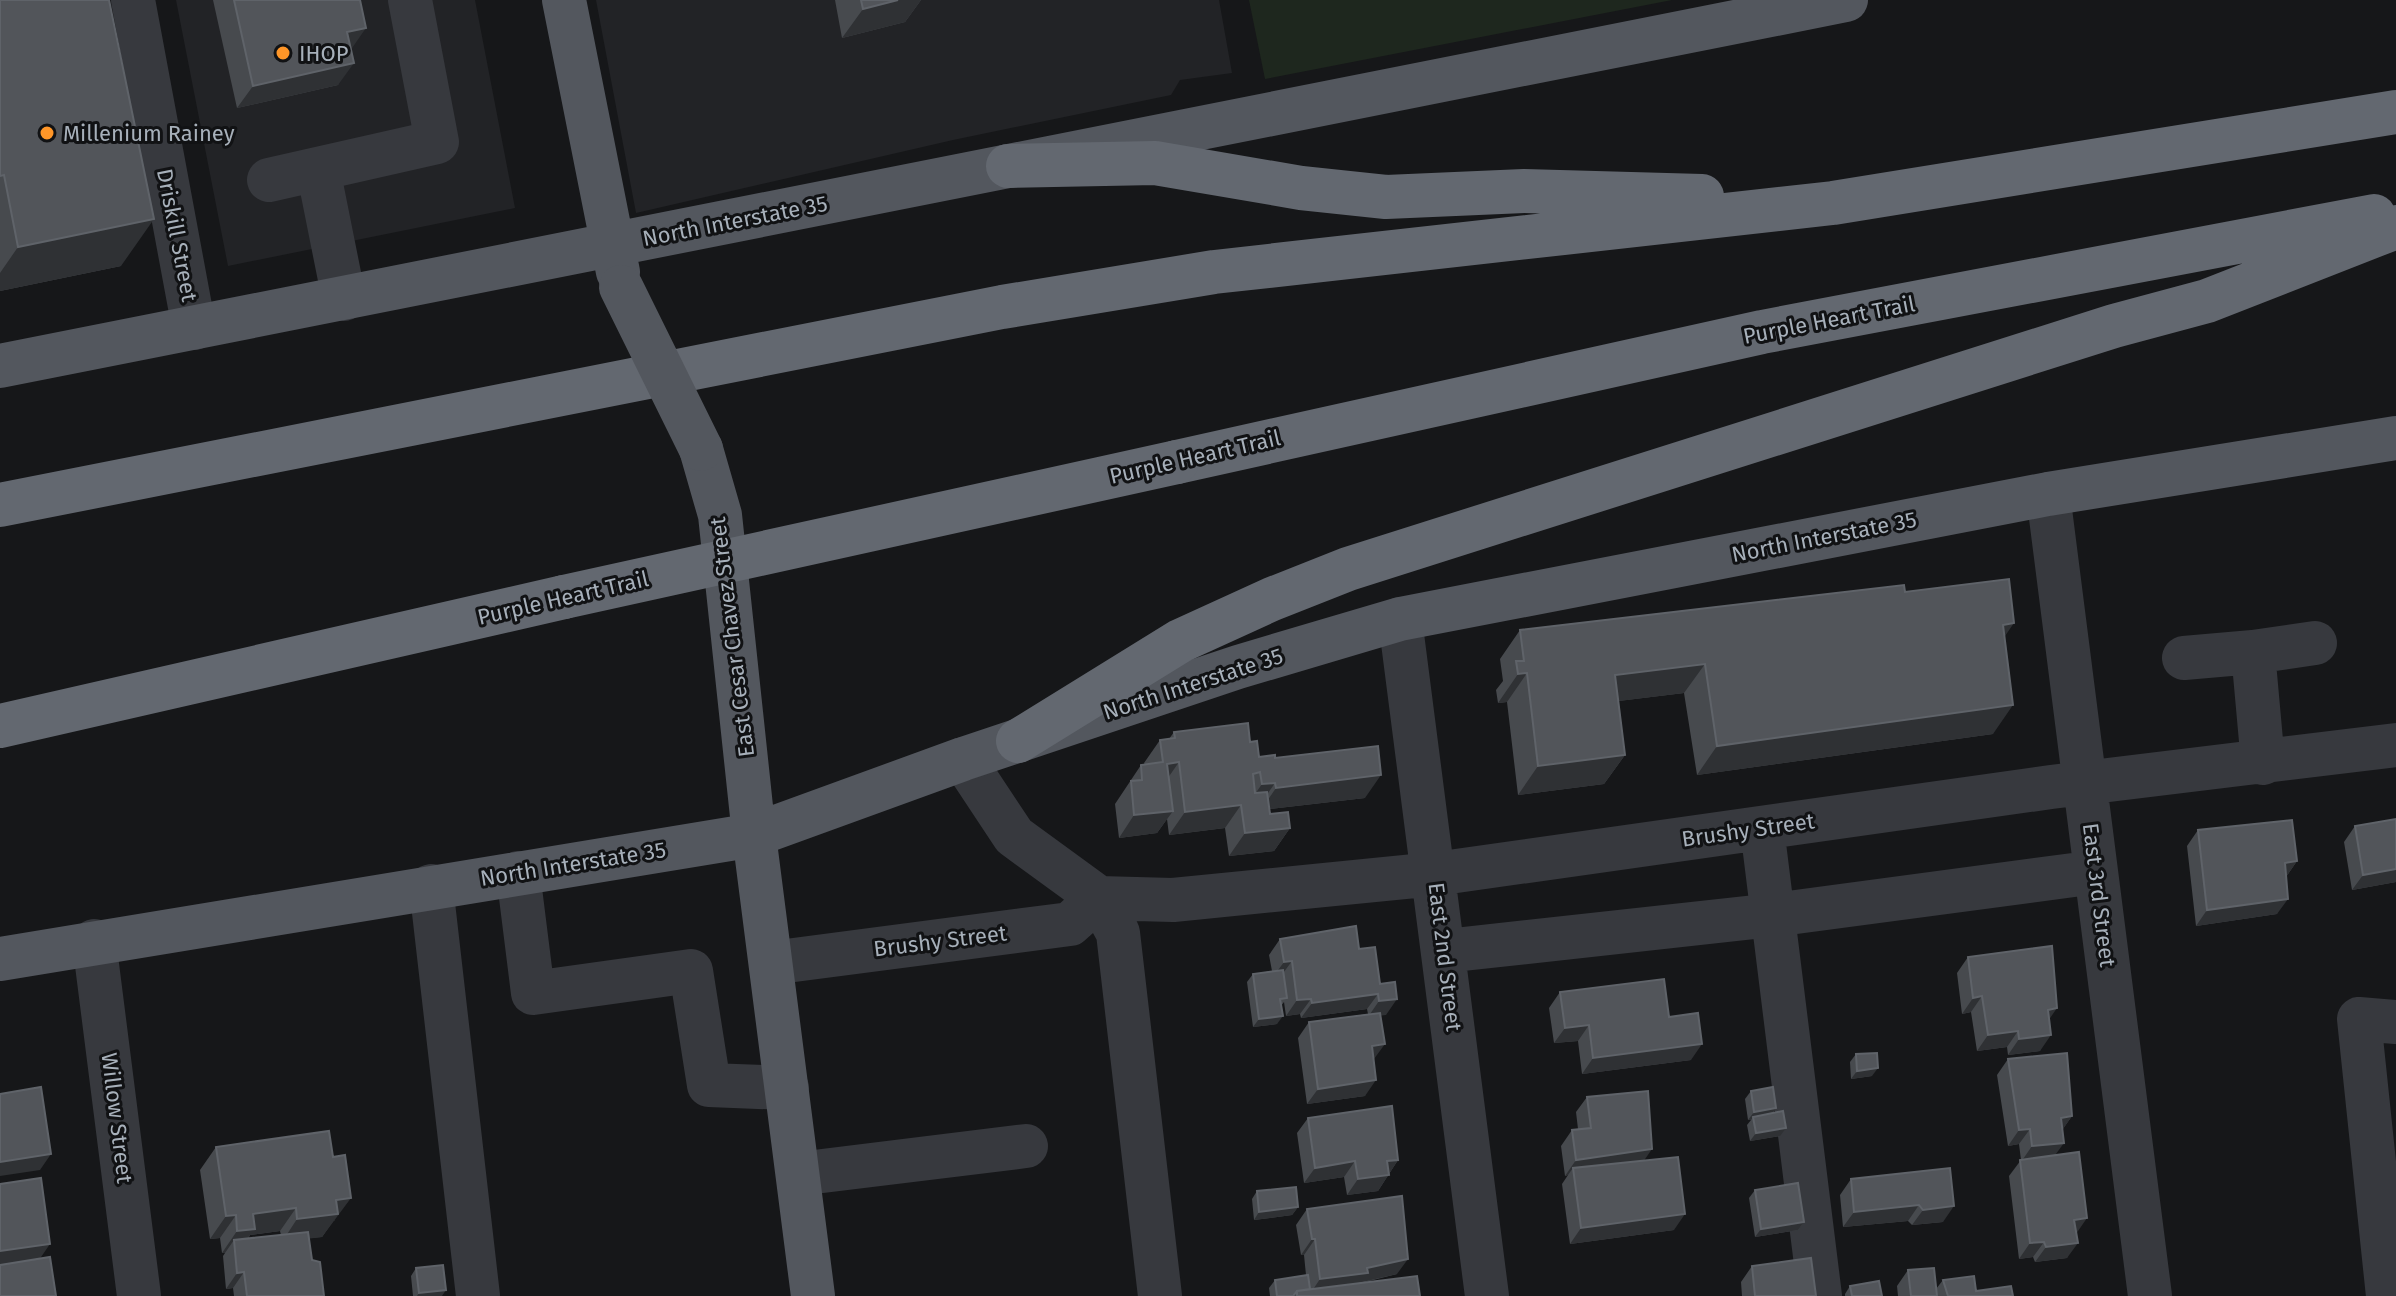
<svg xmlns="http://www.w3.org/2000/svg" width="2396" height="1296" font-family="'Fira Sans',sans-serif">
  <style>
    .built { fill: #222326 }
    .green { fill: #1e271e }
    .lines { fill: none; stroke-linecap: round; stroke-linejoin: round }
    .minor { stroke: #37393e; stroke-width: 44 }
    .major { stroke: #53575e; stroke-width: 44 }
    .highway { stroke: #636870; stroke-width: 44 }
    .major-bridge { stroke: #53575e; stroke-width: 44 }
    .highway-bridge { stroke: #636870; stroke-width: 44 }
    .wall { fill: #474a4e; fill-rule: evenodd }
    .shaded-wall { fill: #2f3134 }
    .building { fill: #52555a; stroke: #5f6369; stroke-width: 2 }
    .poi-dot { fill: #ff9628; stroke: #111214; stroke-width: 3 }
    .labels { text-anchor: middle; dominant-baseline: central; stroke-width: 6; stroke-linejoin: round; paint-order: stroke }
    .poi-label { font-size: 22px; fill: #a7b0ba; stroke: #111214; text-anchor: start }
    .street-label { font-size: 22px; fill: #a7b0ba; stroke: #111214 }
  </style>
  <rect width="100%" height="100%" fill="#161719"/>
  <path class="built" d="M176 0H475L515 208 228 266Z
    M596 0H1219L1232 73 1180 80 1171 95 953 140 636 213Z"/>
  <path class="green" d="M1249 0H1672L1265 79Z"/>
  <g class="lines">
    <path class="minor" d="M133 0 194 328
      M318 169 344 299
      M269 180 437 142 410 0
      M2048 494 2150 1296
      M1400 619 1487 1296
      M2253 652 2315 643
      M2184 658 2253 652 2263 763
      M963 759 1014 836 1099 898 1173 900 1435 874 2051 787 2396 745
      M1762 828 1820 1296
      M518 873 533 993 691 971 709 1085 787 1088
      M431 886 478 1296
      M94 941 139 1296
      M1445 951 1773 915 2096 872
      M771 963 1070 924 1099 898 1118 933 1160 1296
      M798 1174 1026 1146
      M2388 1296 2359 1019 2396 1022"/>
    <path class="major" d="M564 0 618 272
      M0 366 1846 0
      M701 449 720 515 754 835 813 1296
      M0 959 754 835 963 759 1238 667 1400 619 2048 494 2396 438"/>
    <path class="highway" d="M1008 166 1155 163 1301 188 1386 197 1524 191 1702 196
      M1177 462 1762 332 2374 216
      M0 505 1002 307 1214 272 1833 203 2396 112
      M0 726 564 597
      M1018 741 1180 641 1272 599 1348 569 2114 326 2207 301 2396 227"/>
    <path class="major-bridge" d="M621 287 701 449"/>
    <path class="highway-bridge" d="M564 597 1177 462"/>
  </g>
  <path class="wall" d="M0 0 121 266 0 291Z
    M213 0H360L351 50 338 85 237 108Z
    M835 0H921L905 22 842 38Z
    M1905 592 2005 637 1993 734 1697 775 1684 693 1618 701 1625 755 1604 784 1518 795 1507 702 1498 703 1496 690 1503 681 1500 659 1520 630Z
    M1174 732 1250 742 1259 757 1275 758 1365 798 1269 809 1270 814 1290 828 1274 851 1229 856 1225 828 1169 835 1167 819 1157 833 1119 838 1115 804 1141 765H1145L1144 763 1160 740 1169 739Z
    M2355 826 2396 882 2352 890 2344 842Z
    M2198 830 2297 861 2286 877 2277 914 2196 926 2187 846Z
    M1280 939 1359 949 1380 984 1386 1015H1381L1374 1059 1365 1096 1307 1104 1298 1038 1309 1022 1368 1014 1367 1009 1301 1018 1300 1014 1286 1016 1284 1002 1281 1006 1277 1024 1253 1027 1247 982 1253 974 1272 971 1269 955Z
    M1968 957 2049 1020 2040 1051 2008 1055 2007 1047 1977 1051 1971 1012 1962 1014 1957 973Z
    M1560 992 1669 1017 1691 1060 1582 1074 1578 1041 1554 1043 1549 1008Z
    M1856 1054 1872 1076 1851 1079 1850 1062Z
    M2008 1059 2072 1116 2062 1130 2055 1155 2076 1234 2067 1258 2035 1262 2033 1257 2019 1259 2009 1176 2021 1160 2019 1144 2008 1146 1997 1075Z
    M1751 1091 1776 1108 1773 1113 1780 1136 1750 1141 1747 1125 1751 1120H1748L1745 1099Z
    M1587 1097 1643 1161 1674 1230 1570 1244 1562 1184 1568 1175 1565 1176 1561 1146 1572 1130 1578 1129 1576 1112Z
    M1308 1118 1398 1160 1378 1191 1347 1195 1344 1177 1304 1183 1297 1133Z
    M216 1147 335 1221H333L322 1237 309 1238 312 1260 324 1296H234L233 1288 226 1289 223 1256 225 1253H222L220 1238 210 1239 200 1170ZM280 1231 281 1235 248 1239 250 1235Z
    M1950 1168 1943 1222 1912 1225 1908 1221 1843 1227 1840 1195 1851 1179Z
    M1755 1190 1804 1222 1798 1230 1755 1237 1749 1198Z
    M1257 1191 1298 1207 1292 1215 1254 1220 1252 1199Z
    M1307 1209 1397 1274 1361 1283 1420 1296H1270L1269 1288 1275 1280 1306 1275 1304 1255H1301L1296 1225Z
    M1752 1266 1816 1296H1742L1741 1282Z
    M416 1268 442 1296H413L411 1276Z
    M1908 1270 1936 1289 1943 1280 1976 1291 2013 1296H1898L1897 1286Z
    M1850 1286 1882 1296H1845V1294Z"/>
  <path class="shaded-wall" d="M898 0H921L905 22 842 38 863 9Z
    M366 28 350 51 347 32Z
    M354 63 338 85 237 108 253 86Z
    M154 219 121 266 0 291V273L18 247Z
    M2014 623 1994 652 2003 625Z
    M1705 664 1684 693 1595 704 1615 675Z
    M1527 673 1507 702 1498 703 1518 674Z
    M2013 705 1993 734 1697 775 1717 746Z
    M1625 755 1604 784 1518 795 1538 766Z
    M1179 762 1163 785 1167 764Z
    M1381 775 1365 798 1261 810 1276 788Z
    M1275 783 1259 806 1246 807 1262 784Z
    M1241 805 1225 828 1169 835 1185 812Z
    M1173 811 1157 833 1119 838 1134 815Z
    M1290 828 1274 851 1229 856 1245 833Z
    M2297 861 2286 877 2285 863Z
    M2396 869V882L2352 890 2363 875Z
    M2288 899 2277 914 2196 926 2207 910Z
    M1292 961 1281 976 1273 977 1284 962Z
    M1378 994 1367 1009 1301 1018 1312 1003Z
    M1982 996 1971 1012 1962 1014 1973 998Z
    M1311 999 1300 1014 1286 1016 1297 1000Z
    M1397 999 1386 1015 1368 1017 1379 1001Z
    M2057 1008 2046 1024 2048 1010Z
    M1283 1016 1277 1024 1253 1027 1259 1019Z
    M1589 1025 1578 1041 1554 1043 1565 1028Z
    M2018 1031 2007 1047 1977 1051 1988 1035Z
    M2051 1035 2040 1051 2008 1055 2019 1039Z
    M1385 1044 1374 1059 1361 1062 1372 1046Z
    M1702 1044 1691 1060 1582 1074 1593 1058Z
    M1878 1068 1872 1076 1851 1079 1857 1071Z
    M1376 1080 1365 1096 1307 1104 1318 1089Z
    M1776 1108 1771 1116 1753 1117 1751 1120H1748L1754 1112Z
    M2072 1116 2061 1132V1118Z
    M1786 1128 1780 1136 1750 1141 1756 1133Z
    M2030 1129 2019 1144 2008 1146 2019 1130Z
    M2064 1143 2053 1158 2021 1162 2032 1146Z
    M1652 1149 1641 1165 1573 1168 1568 1175 1565 1176 1576 1160Z
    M51 1154 40 1170 0 1176V1162Z
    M1398 1160 1378 1191 1347 1195 1358 1179 1387 1161Z
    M1355 1161 1344 1177 1304 1183 1315 1168Z
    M351 1198 322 1237 282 1242 297 1219 336 1200Z
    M1919 1205 1908 1221 1843 1227 1854 1212Z
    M1954 1206 1943 1222 1912 1225 1923 1210Z
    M1298 1207 1292 1215 1254 1220 1259 1212Z
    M296 1208 280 1231 250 1235 239 1251 234 1240 225 1253H222L237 1231 253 1214Z
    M1685 1214 1674 1230 1570 1244 1581 1228Z
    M236 1215 220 1238 210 1239 226 1216Z
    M2087 1218 2076 1234 2074 1220Z
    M1804 1222 1798 1230 1755 1237 1761 1229Z
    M1312 1239H1315L1304 1255H1301Z
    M2044 1242 2033 1257 2019 1259 2030 1243Z
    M2078 1243 2067 1258 2035 1262 2046 1247Z
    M50 1244 39 1260 0 1265V1251Z
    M1408 1259 1397 1274 1310 1294 1320 1279Z
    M244 1272 233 1288 226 1289 237 1273Z
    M446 1290 442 1296H417L419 1293Z"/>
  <path class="building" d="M0 0H109L154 219 18 247 4 175 0 176Z
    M234 0H360L366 28 347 32 354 63 253 86Z
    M861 0H898L863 9Z
    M2009 579 2014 623 2003 625 2013 705 1717 746 1705 664 1615 675 1625 755 1538 766 1527 673 1518 674 1516 661H1524L1520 630 1904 585 1905 592Z
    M1248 723 1250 742 1257 741 1259 757 1275 755V758L1378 746 1381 775 1276 788 1275 783 1262 784 1260 772 1253 774 1255 793 1267 792 1270 814 1288 812 1290 828 1245 833 1241 805 1185 812 1179 762 1167 764 1173 811 1134 815 1131 781 1142 780 1141 765 1163 762 1160 740 1175 738 1174 732Z
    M2396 819V869L2363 875 2355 826Z
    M2292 820 2297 861 2285 863 2288 899 2207 910 2198 830Z
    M1356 926 1359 949 1375 947 1380 984 1395 982 1397 999 1379 1001 1378 994 1312 1003 1311 999 1297 1000 1292 961 1284 962 1280 939Z
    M2052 946 2057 1008 2048 1010 2051 1035 2019 1039 2018 1031 1988 1035 1982 996 1973 998 1968 957Z
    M1283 970 1287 998 1280 999 1283 1016 1259 1019 1253 974Z
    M1664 979 1669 1017 1698 1013 1702 1044 1593 1058 1589 1025 1565 1028 1560 992Z
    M1380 1013 1385 1044 1372 1046 1376 1080 1318 1089 1309 1022Z
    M1877 1053 1878 1068 1857 1071 1856 1054Z
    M2067 1053 2072 1116 2061 1118 2064 1143 2032 1146 2030 1129 2019 1130 2008 1059Z
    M41 1087 51 1154 0 1162V1094Z
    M1773 1087 1776 1108 1754 1112 1751 1091Z
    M1648 1091 1652 1149 1576 1160 1572 1130 1591 1128 1587 1097Z
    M1392 1106 1398 1160 1387 1161 1389 1175 1358 1179 1355 1161 1315 1168 1308 1118Z
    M1783 1111 1786 1128 1756 1133 1753 1117Z
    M329 1131 333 1157 345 1155 351 1198 336 1200 338 1214 297 1219 296 1208 253 1214 255 1229 237 1231 236 1215 226 1216 216 1147Z
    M2079 1152 2087 1218 2074 1220 2078 1243 2046 1247 2044 1242 2030 1243 2020 1160Z
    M1678 1157 1685 1214 1581 1228 1573 1168Z
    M1950 1168 1954 1206 1923 1210 1919 1205 1854 1212 1851 1179Z
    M41 1178 50 1244 0 1251V1184Z
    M1798 1183 1804 1222 1761 1229 1755 1190Z
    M1296 1187 1298 1207 1259 1212 1257 1191Z
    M1402 1196 1408 1259 1367 1268 1368 1273 1320 1279 1315 1239H1312L1307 1209Z
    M308 1232 312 1260 320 1262 324 1296H247L244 1272 237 1273 234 1240Z
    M50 1257 56 1296H0V1265Z
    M1811 1258 1816 1296H1755L1752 1266Z
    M443 1265 446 1290 419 1293 416 1268Z
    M1934 1268 1937 1296H1911L1908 1270Z
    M1308 1275 1310 1289 1297 1291 1293 1296H1277L1275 1280Z
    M1417 1276 1420 1296H1297V1291Z
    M1974 1276 1976 1291 2011 1286 2013 1296H1948L1943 1280Z
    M1879 1281 1882 1296H1852L1850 1286Z"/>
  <g class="poi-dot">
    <circle cx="283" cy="53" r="8"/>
    <circle cx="47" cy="133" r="8"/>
  </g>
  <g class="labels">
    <g class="poi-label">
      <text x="299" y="53">IHOP</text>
      <text x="63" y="133">Millenium Rainey</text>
    </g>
    <g class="street-label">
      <text transform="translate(735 221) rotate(-11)">North Interstate 35</text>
      <text transform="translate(177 235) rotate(79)">Driskill Street</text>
      <text transform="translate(1829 320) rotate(-11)">Purple Heart Trail</text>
      <text transform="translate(1195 457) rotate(-13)">Purple Heart Trail</text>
      <text transform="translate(1824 537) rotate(-11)">North Interstate 35</text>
      <text transform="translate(563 598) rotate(-13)">Purple Heart Trail</text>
      <text transform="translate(732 637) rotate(-97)">East Cesar Chavez Street</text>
      <text transform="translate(1193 684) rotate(-18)">North Interstate 35</text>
      <text transform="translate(1748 830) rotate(-8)">Brushy Street</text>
      <text transform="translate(573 864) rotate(-9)">North Interstate 35</text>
      <text transform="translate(2099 895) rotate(83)">East 3rd Street</text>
      <text transform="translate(940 941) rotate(-7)">Brushy Street</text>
      <text transform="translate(1445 957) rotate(83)">East 2nd Street</text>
      <text transform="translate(117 1118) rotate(83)">Willow Street</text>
    </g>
  </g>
</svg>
